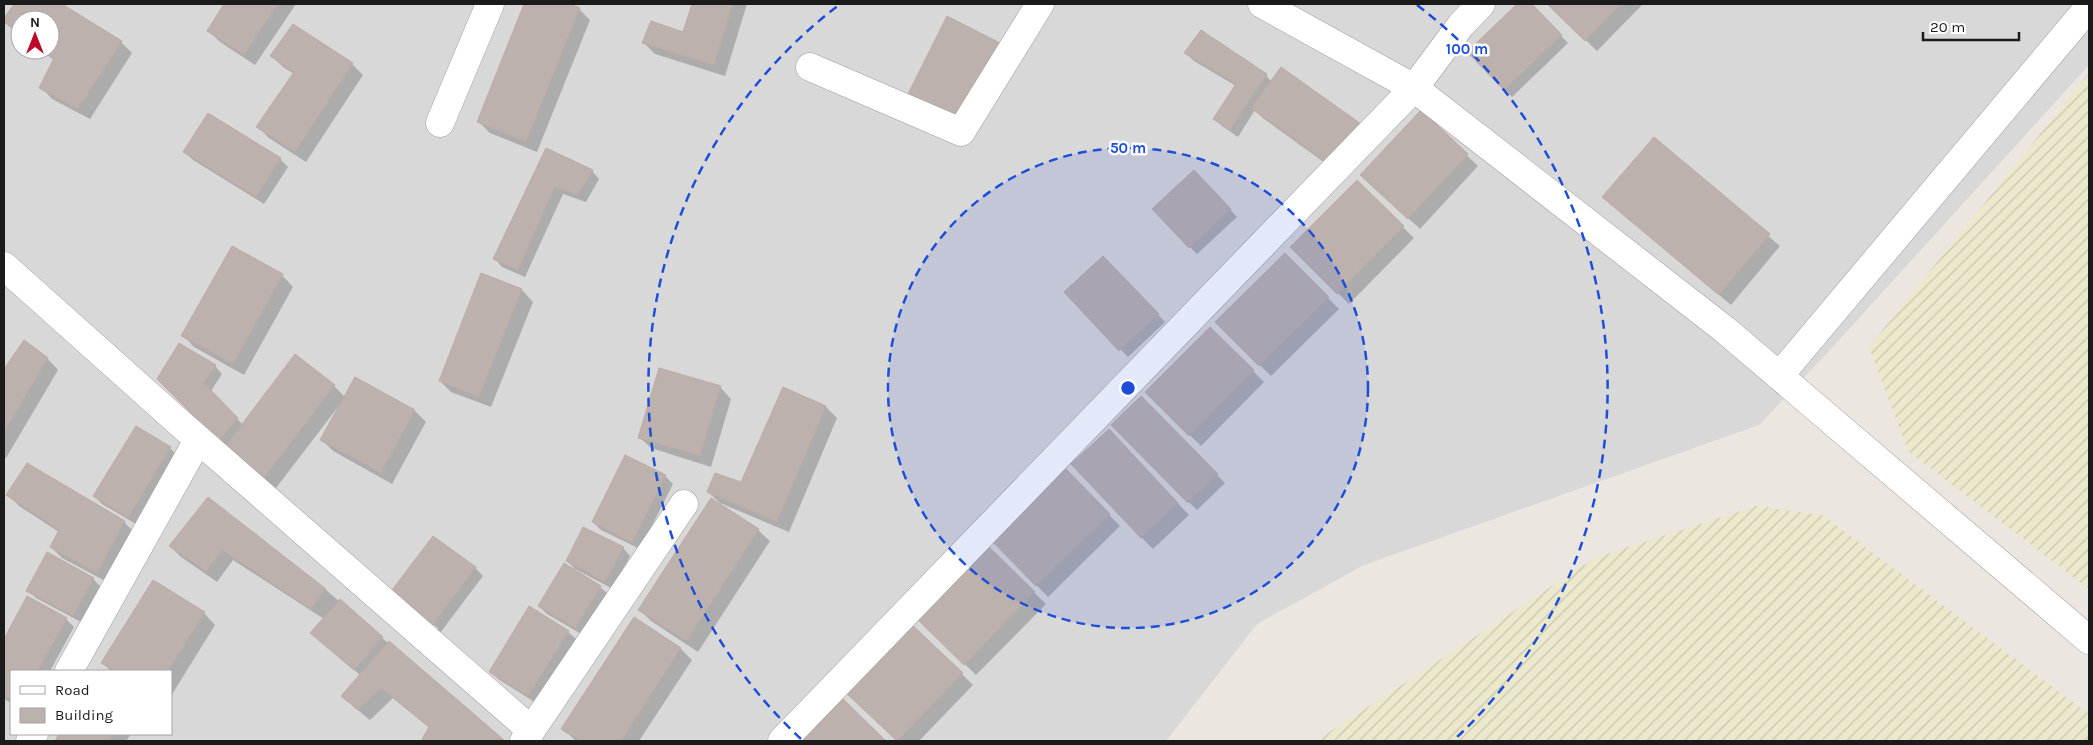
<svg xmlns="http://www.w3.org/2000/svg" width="2093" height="745" font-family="Karla,sans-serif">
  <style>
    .residential { fill: #d9d8d8; fill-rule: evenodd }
    .farmland { fill: url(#farmland-furrows) }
    .shadow { fill: #0003 }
    .building { fill: #bcb1ad; stroke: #bdaaa4 }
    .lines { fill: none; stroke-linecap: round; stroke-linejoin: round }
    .minor-casing { stroke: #9c9c9c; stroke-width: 29 }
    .minor { stroke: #fff; stroke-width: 28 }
    .ring { fill: none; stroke: #1d4ed8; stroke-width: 2.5; stroke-dasharray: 9 6 }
    .centre { fill: #1d4ed8; stroke: #fff; stroke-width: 2.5 }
    .ring-label { font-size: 15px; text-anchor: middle; font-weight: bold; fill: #1d4ed8; stroke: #fff; stroke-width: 5; stroke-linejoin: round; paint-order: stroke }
  </style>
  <defs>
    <pattern id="farmland-furrows" width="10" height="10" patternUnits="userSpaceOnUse" patternTransform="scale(1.25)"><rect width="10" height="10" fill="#ebe8cc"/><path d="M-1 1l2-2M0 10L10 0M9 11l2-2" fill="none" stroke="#c9c6af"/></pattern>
  </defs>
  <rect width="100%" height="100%" fill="#ece6e0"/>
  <path class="residential" d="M4 4H2089V65L1829 351 1759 425 1364 565 1257 624 1166 741H4ZM20 20H50V50H20ZM11 671H171V734H11Z"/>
  <path class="farmland" d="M2089 73V589L1908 451 1869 347Z
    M1756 506 1822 515 2089 714V741H1316L1595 558Z"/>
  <path class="shadow" d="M16 4H60L121 42 132 53 90 119 52 99 41 87 54 60 40 50H50V20H20V36L4 21Z
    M226 4H296L255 65 220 42 209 31Z
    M526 4H566L579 9 590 20 537 152 490 133 479 122Z
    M693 4H747L725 76 655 54 644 43 683 34Z
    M1519 4H1530L1568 43 1512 97 1469 52Z
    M1548 4H1643L1597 51Z
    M1186 53 1266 75 1343 176 1264 119 1255 110 1238 137 1222 126 1214 118 1236 86 1194 61Z
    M272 56 352 64 363 75 306 162 269 138 258 127 294 74 283 67Z
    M1421 112 1478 166 1420 229 1373 186Z
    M1654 138 1780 246 1731 305 1604 197Z
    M546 150 592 171 599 179 586 202 563 194 525 277 502 267 495 259Z
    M185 152 280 159 288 167 264 204 193 160Z
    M1202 179 1237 217 1197 254 1190 247Z
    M1357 182 1414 238 1349 304 1292 247Z
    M1285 255 1339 309 1271 376 1216 322Z
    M1103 257 1165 322 1128 357 1066 293Z
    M282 275 293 287 244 375 194 347 183 335Z
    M482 275 522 290 533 302 491 407 451 392 440 381Z
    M1210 328 1264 382 1201 446 1146 392Z
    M24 342 47 358 58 370 6 458 4 456V372Z
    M215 366 222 374 211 391 243 425 334 386 345 397 355 378 415 411 426 422 392 484 333 451 321 439 339 408 338 407 276 488 237 459 158 379Z
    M720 387 731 399 711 467 651 448 639 437Z
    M784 389 826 407 837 418 789 532 720 503 708 492 742 484Z
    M1141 398 1225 483 1197 510 1113 425Z
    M1120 442 1189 515 1153 549 1141 537Z
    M170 448 178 456 136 524 102 504 94 496Z
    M1066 471 1120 526 1048 597 994 541Z
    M665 476 673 484 640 549 601 530 593 522Z
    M8 494 124 522 135 533 109 583 62 558 51 547 59 532 19 506Z
    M208 498 326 590 503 741H422L430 728 393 698 370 720 354 707 360 675 320 640 324 619 233 560 217 582 181 557 170 546Z
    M711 500 758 530 770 541 698 652 651 621 640 610Z
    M623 548 630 556 613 589 575 569 567 561Z
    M988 548 1046 604 976 675 918 618Z
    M475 568 483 576 440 633 437 630 438 628 398 599Z
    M93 579 101 587 81 622 36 598 28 590Z
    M600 587 608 594 583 635 547 614 539 606Z
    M27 598 66 619 74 627 50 671H11V703L4 699V642Z
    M204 613 215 625 171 696V671H111L103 663Z
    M634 619 681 649 692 660 639 741H576L563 729Z
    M568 632 576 639 536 703 498 679 490 671Z
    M962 674 973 685 919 741H898L856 701Z
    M839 696 884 741H794Z
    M61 734H131L126 741H56Z"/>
  <path class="building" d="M14 4H62L122 41 78 109 39 88 54 58 42 50H50V20H20V34L4 22V18Z
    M224 4H278L244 55 207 31Z
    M524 4H570L580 8 526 142 477 122Z
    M692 4H733L714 65 642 43 651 21 683 32Z
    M1517 4H1532L1562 35 1504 90 1467 52Z
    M1547 4H1621L1585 41Z
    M947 16 1000 43 961 121 908 94Z
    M293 24 353 63 295 152 256 127 294 72 270 56Z
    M1201 30 1267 74 1230 130 1213 119 1236 84 1184 53Z
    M1281 67 1361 124 1331 166 1251 108Z
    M1421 110 1468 154 1408 219 1360 175Z
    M208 113 281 158 256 197 183 152Z
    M1654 137 1770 234 1719 295 1602 197Z
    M546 148 593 170 578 195 555 187 518 270 493 259Z
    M1194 170 1231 209 1189 248 1152 209Z
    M1357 180 1404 226 1337 294 1290 247Z
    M232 246 283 274 233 364 181 336Z
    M1285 253 1329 297 1259 366 1215 322Z
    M1103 256 1159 314 1119 351 1064 292Z
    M481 273 522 289 479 397 439 381Z
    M1210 327 1254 370 1189 436 1145 392Z
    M24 340 48 358 4 432V369Z
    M179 343 216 365 204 383 238 418 219 441 157 379Z
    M295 354 335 385 264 478 224 448Z
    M659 368 721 386 700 456 638 438Z
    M355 377 415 410 381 473 320 440Z
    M783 387 826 406 777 522 707 492 715 473 741 482Z
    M1141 396 1218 474 1188 503 1111 425Z
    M136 426 171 447 128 518 93 496Z
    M1109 429 1178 503 1141 538 1071 464Z
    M625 455 666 475 632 543 592 522Z
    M27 463 125 521 97 573 50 547 59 530 6 495Z
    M1066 469 1110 514 1036 586 992 541Z
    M208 497 326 589 311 609 222 550 206 571 169 546Z
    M711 498 759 529 687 641 638 610Z
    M583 527 624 547 605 582 566 561Z
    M433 536 476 567 432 626 389 594Z
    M988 546 1035 592 964 665 916 618Z
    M47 552 94 578 73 616 26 591Z
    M564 563 601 586 575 628 538 606Z
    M153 580 205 612 168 671H115L101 663Z
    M27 596 67 618 38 671H11V700L4 696V639Z
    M340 599 383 637 354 670 310 633Z
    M529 606 569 631 528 696 489 672Z
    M634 617 681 648 621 741H580L561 729Z
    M909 622 963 673 897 741 843 690Z
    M389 641 504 740 503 741H421L429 727 381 688 358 710 341 696Z
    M839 695 886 741H792Z
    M59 734H113L108 741H55Z"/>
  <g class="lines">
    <g class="minor-casing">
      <path id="minor" d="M1262 4 1414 88 1724 329 2089 640
        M810 67 961 132 1040 4
        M440 123 490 4
        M4 266 183 426 531 730
        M1779 376 2089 7
        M69 671 198 440
        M30 741 34 734
        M524 741 684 504
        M782 741 1414 88 1461 25 1481 4"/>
    </g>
    <use href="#minor" class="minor"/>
  </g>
  <circle cx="1128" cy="388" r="240" fill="#1d4ed8" fill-opacity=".12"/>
  <g class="ring">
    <circle cx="1128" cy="388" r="240"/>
    <path d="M801 739A480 480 0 0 1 839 5M1417 5A480 480 0 0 1 1455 739"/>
  </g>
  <circle cx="1128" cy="388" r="8" class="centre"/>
  <g class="ring-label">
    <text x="1467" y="54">100 m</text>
    <text x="1128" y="153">50 m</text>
  </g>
  <rect width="2093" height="745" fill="none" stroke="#1b1b1b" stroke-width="10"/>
  <rect x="10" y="670" width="162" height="65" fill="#ffffff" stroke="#a4a4a4"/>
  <rect x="20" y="686" width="25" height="8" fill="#ffffff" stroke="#a4a4a4"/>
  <text x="55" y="695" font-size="15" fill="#1b1b1b">Road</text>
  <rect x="20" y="708" width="25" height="15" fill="#bcb1ad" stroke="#a4a4a4"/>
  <text x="55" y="720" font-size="15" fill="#1b1b1b">Building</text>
  <g transform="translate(35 35)"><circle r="24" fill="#ffffff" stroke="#a4a4a4"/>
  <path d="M0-4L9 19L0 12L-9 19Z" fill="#bd0828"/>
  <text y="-8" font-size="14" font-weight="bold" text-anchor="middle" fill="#1b1b1b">N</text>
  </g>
  <path d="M1923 32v8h96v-8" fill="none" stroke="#1b1b1b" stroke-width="2.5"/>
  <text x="1930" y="32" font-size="15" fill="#1b1b1b" stroke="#ffffff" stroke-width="4" paint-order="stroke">20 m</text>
</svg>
